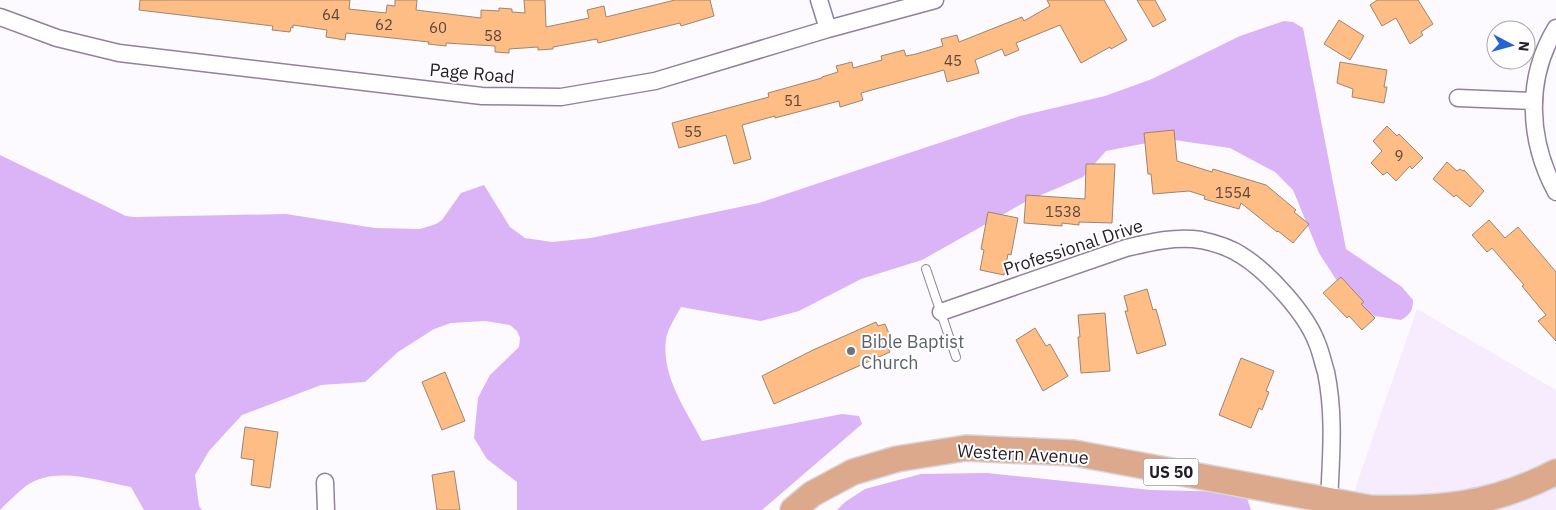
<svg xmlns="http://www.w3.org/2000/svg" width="1556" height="510" font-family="'IBM Plex Sans',sans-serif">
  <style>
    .commercial { fill: #f6ecfd }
    .forest { fill: #dbb3f7 }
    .building { fill: #fdbd85; stroke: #9e856f }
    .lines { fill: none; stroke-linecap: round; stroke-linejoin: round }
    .service-casing { stroke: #91819d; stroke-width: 10 }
    .minor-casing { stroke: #91819d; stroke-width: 19 }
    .primary-casing { stroke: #d8d6d8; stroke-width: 28 }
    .service { stroke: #fff; stroke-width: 8 }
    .minor { stroke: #fff; stroke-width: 16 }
    .primary { stroke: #dda98c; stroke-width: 25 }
    .worship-dot { fill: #6b7280; stroke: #fff; stroke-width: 2 }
    .labels { text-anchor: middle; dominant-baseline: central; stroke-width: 4; stroke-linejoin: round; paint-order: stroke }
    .number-label { font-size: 15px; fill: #5a453f }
    .shield { fill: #fff; stroke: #666168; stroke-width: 1 }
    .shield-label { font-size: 16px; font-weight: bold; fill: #241d28 }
    .street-label { font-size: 18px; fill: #241d28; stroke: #fff }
    .worship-label { font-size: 18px; fill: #5b616d; stroke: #fff; text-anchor: start }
  </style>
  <rect width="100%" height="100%" fill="#fcf9ff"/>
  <path class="commercial" d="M1417 309 1556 390V510H1393L1352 498Z"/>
  <path class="forest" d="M1284 21 1293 22 1303 28 1346 249 1402 287 1413 300C1413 310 1410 315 1401 320L1375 316 1368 312 1339 284 1319 253 1293 190 1275 172 1230 148 1167 139 1106 151 1083 177 1025 202 922 260 861 279 799 311 761 321 681 307C676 316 668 328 666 339 661 376 686 410 702 441L842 414 859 416 862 424 762 510H517V482L487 459 474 438 478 398 482 390 490 375 519 347 520 338 517 331 510 325 485 321 451 323 434 329 398 352 365 382 321 385 242 415 209 451 195 475 199 506 202 510H144L131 487C98 481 56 465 26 486 17 493 8 502 0 510V155L126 216 134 217 286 214 375 228 420 229 436 224 442 220 461 193 484 185 510 227 525 238 552 242 591 238 759 203 1020 116 1105 96 1152 79 1240 36Z
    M987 473 1151 490 1236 492 1247 498 1251 510H837L845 502 865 489 921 474Z"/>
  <path class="building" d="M140 0H350L349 9 386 13 387 5 395 6V0H417L416 10 481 18V10L499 11V8L512 9V12L525 13 524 0H545L546 27 589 18 587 10 604 6 606 17 675 0H710L714 16 681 26 680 23 598 43 597 39 553 47V49L538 50V47L509 49V53L495 52V46L446 43V46L428 44 429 42 346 33 345 40 326 37 327 30 293 25V28L291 27 290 32 272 30 273 26 139 10Z
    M1047 0H1104L1127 40 1111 49 1110 47 1081 63 1060 25 1016 43 1019 50 1005 56 1002 49 975 60 979 73 947 82 944 70 861 93 863 100 840 107 839 101 775 118V116L742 125 751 159 734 164 726 135 679 148 672 123 769 97 768 93 822 78V77L838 72 836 66 852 62 853 68 882 60 881 56 904 50 906 56 916 54 943 46 941 39 957 35 959 42 1022 17 1024 21 1050 6Z
    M1137 0H1155L1166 20 1153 27Z
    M1377 0H1418L1433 24 1421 32 1423 35 1410 44 1396 18 1382 26 1370 5Z
    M1339 20 1364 36 1350 60 1324 44Z
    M1340 62 1387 70 1384 87H1387L1384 103 1352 97 1353 89 1337 83Z
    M1387 126 1397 136 1399 134 1423 158 1412 169 1410 166 1396 181 1387 172 1383 175 1371 163 1382 151 1373 141Z
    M1174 130 1177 161 1212 172 1213 169 1266 185 1296 210 1294 212 1309 224 1293 243 1278 231 1277 232 1241 203 1239 209 1204 199 1205 196 1189 191 1153 194 1151 174H1148L1144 133Z
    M1447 162 1457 171 1460 169 1463 171 1464 170 1484 191 1470 207 1456 195 1454 197 1433 179Z
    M1086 164H1115L1112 223 1079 222V225L1062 223V226L1024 223 1026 195 1085 199Z
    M988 212 1018 218 1011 255 1008 254 1004 275 980 270 984 250 981 249Z
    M1489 220 1505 238 1518 227 1556 272V341L1538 321 1546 315 1522 286 1524 285 1492 248 1487 252 1472 235Z
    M1341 277 1364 302 1361 304 1375 318 1362 330 1349 316 1347 318 1323 293Z
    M1147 289 1153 310 1156 309 1166 345 1137 354 1125 311H1128L1124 296Z
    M1105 313 1110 371 1081 373 1078 337H1080L1078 315Z
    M876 322 878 326 885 324 893 343 887 346 890 352 774 404 762 376 813 350Z
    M1035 328 1046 346 1050 344 1068 376 1043 391 1016 340Z
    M1241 358 1274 371 1266 391 1269 392 1262 410 1259 408 1251 428 1219 415Z
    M445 372 465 421 442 430 422 382Z
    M245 427 278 432 270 488 251 485 254 460 241 458Z
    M454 471 460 510H437L432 475Z"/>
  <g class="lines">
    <g class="service-casing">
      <path id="service" d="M926 269 956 357"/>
    </g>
    <g class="minor-casing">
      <path id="minor" d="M819 0 828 29
        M0 17 57 38 119 53 482 96 561 97 655 81 828 29 935 0
        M1556 28C1525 79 1528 140 1556 192
        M1458 98 1533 101
        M941 312 1126 248C1151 242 1176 236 1201 240 1215 243 1229 247 1241 255 1267 271 1306 313 1317 343 1321 352 1323 363 1326 372 1335 415 1331 458 1329 501
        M325 482 326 510"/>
    </g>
    <g class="primary-casing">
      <path id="primary" d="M793 510 812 494 853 472 897 459 966 448 1074 453 1370 508C1441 510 1492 505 1556 472"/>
    </g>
    <use href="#service" class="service"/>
    <use href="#minor" class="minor"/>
    <use href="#primary" class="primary"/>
  </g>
  <circle class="worship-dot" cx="851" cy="351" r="5"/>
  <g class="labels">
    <g class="number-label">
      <text x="331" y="14">64</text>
      <text x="384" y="24">62</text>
      <text x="438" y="27">60</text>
      <text x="493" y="35">58</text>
      <text x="953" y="60">45</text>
      <text x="793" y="100">51</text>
      <text x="693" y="131">55</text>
      <text x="1399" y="155">9</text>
      <text x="1233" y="192">1554</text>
      <text x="1063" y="211">1538</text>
    </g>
    <rect class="shield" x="1143.5" y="458.5" width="55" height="27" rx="4"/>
    <g class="shield-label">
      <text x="1171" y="472">US 50</text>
    </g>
    <g class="street-label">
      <text transform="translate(472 73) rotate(5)">Page Road</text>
      <text transform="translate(1073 247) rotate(-18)">Professional Drive</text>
      <text transform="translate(1023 454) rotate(3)">Western Avenue</text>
    </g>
    <g class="worship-label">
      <text x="861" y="341">Bible Baptist<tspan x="861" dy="21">Church</tspan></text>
    </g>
  </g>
  <g transform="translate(1511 45) rotate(96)"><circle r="24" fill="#ffffff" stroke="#a7a5a9"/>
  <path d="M0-4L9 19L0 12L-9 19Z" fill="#2663d0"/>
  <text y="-8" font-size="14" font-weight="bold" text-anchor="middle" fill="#241d28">N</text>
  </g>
</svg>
